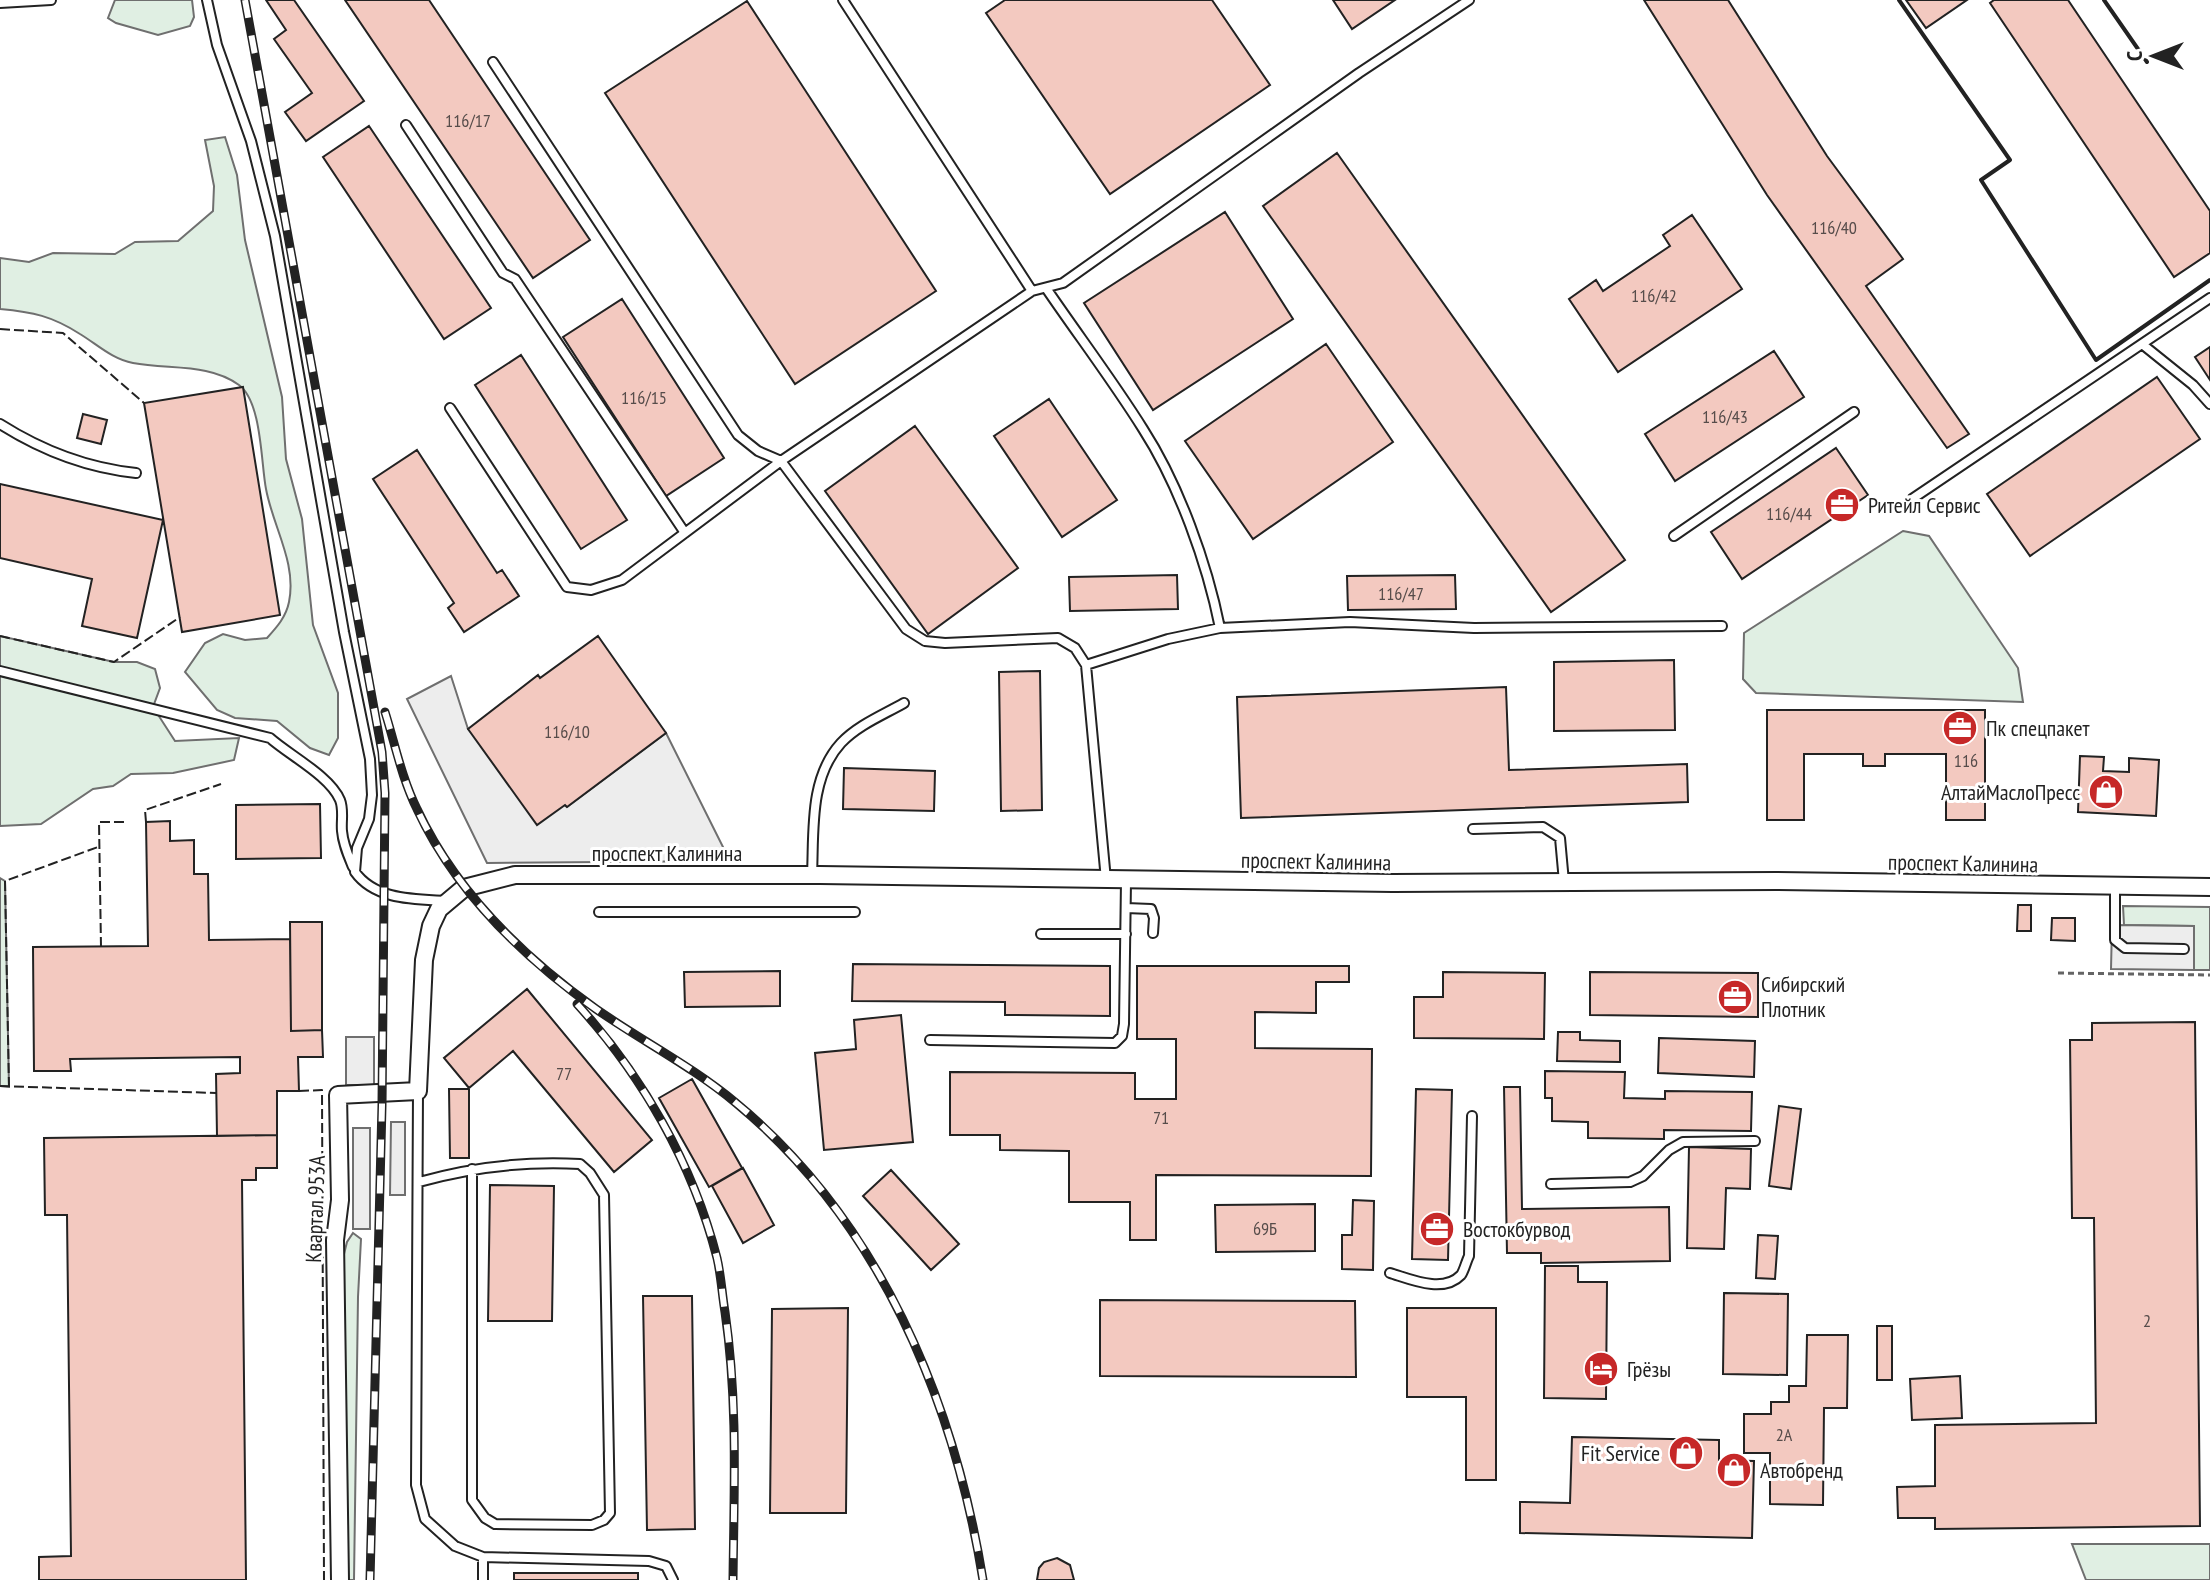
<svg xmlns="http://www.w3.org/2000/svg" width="2210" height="1580" font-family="'PT Sans Narrow',sans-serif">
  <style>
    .green { fill: #e0efe3; stroke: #6f6f6f; stroke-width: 2 }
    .parking { fill: #ededed; stroke: #6f6f6f; stroke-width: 2 }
    .building { fill: #f3c9c0; stroke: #222; stroke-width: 2 }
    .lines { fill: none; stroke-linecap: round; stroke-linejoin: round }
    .service-casing { stroke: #222; stroke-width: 12 }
    .minor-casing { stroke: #222; stroke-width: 20 }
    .path { stroke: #646464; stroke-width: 3; stroke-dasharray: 6 4; stroke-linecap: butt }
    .service { stroke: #fff; stroke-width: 8 }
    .minor { stroke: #fff; stroke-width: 16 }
    .rail-casing { stroke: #222; stroke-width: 9 }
    .rail { stroke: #fff; stroke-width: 6; stroke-dasharray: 18; stroke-linecap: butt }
    .fence { stroke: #222; stroke-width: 2; stroke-dasharray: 10 4; stroke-linecap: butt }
    .wall { stroke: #222; stroke-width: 4 }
    .labels { text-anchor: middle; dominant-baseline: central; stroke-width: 6; stroke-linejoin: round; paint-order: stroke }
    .number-label { font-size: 18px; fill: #564c4a }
    .poi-label { font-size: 22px; fill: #222; stroke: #fff; text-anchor: start }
    .street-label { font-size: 22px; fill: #222; stroke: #fff }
  </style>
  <rect width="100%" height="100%" fill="#fff"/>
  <path class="green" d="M115 0H192L194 17 190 26 158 35 116 23 108 18Z
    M225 137 237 175 245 240 282 397 286 459 302 519 313 625 338 693V738L329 755 310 748 277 721 235 718 217 710 185 672 205 643 223 634 245 640 267 638C277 627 286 617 289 602 297 563 273 527 266 489 261 464 262 402 239 385 209 363 169 370 133 363 112 359 98 345 80 334 52 316 33 312 0 309V258L29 262 53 253 115 254 135 242 178 241 213 211 214 186 205 140Z
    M1903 531 1929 536 2018 668 2023 702 1756 693 1743 679 1744 633Z
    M0 636 114 662H137L155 669 160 688 153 707 175 741 239 738 234 760 173 773 131 774 113 786 93 789 41 824 0 826Z
    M0 878 5 881 9 1087 0 1086Z
    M2123 906 2210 907V970H2194V926L2124 925Z
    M353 1233 361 1239 358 1297 354 1580H344L343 1258 347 1242Z
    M2072 1544H2210V1580H2086Z"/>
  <path class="parking" d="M451 676 468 729 567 807 666 733 730 861 487 863 407 699Z
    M2112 925 2194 926V970L2111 969Z
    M346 1037H374V1085H346Z
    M391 1122H405V1195H390Z
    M353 1128H370V1229H353Z"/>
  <path class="building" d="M266 0H294L364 101 306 141 285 112 312 93 274 39 286 30Z
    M345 0H429L590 240 533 278Z
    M1005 0H1212L1270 85 1110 194 986 13Z
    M1333 0H1395L1352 29Z
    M1644 0H1728L1827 156 1903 259 1866 286 1969 434 1947 448 1767 195Z
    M1906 0H1967L1926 28Z
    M1994 0H2068L2210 211V253L2174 277 1990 3Z
    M747 1 936 291 795 384 605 93Z
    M369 126 491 308 444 339 323 157Z
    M1337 153 1625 560 1551 612 1263 206Z
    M1225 212 1293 319 1153 410 1084 303Z
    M1692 215 1742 289 1618 372 1569 299 1596 280 1603 291 1670 246 1663 235Z
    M622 299 724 458 666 496 563 337Z
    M1326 344 1393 442 1253 539 1185 441Z
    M2210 347V380L2195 357Z
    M1774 351 1804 397 1675 481 1645 434Z
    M521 355 627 520 581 549 475 385Z
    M2157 377 2200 439 2030 556 1987 494Z
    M243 387 280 615 182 632 144 403Z
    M1049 399 1117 500 1062 537 994 436Z
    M83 414 107 420 101 444 77 438Z
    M915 426 1018 568 928 634 825 491Z
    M1836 448 1868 495 1742 579 1711 532Z
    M417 450 497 573 502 570 519 596 464 632 448 608 454 603 373 479Z
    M0 484 163 520 137 638 82 626 92 579 0 558Z
    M1177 575 1178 609 1070 611 1069 577Z
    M1455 575 1456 609 1348 610 1347 576Z
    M598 636 666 733 567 807 565 805 537 825 468 729 538 675 540 678Z
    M1674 660 1675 730 1554 731V662Z
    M1040 671 1042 810 1001 811 999 672Z
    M1506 687 1509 770 1687 764 1688 802 1241 818 1237 697Z
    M1767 710H1985V820H1946V754H1885V766H1863V754H1804V820H1767Z
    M2080 756 2104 757 2103 771 2129 772V758L2159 760 2156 816 2078 812Z
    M844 768 935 771 934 811 843 809Z
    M320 804 321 858 236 859V805Z
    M170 821V841L194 840V874H208L209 940 290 939 291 1031 322 1030 323 1057H298L299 1091H277V1135L217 1136 216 1074 240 1073V1057L70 1059 71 1071H34L33 947 148 946 146 822Z
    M2018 905H2031V931H2017Z
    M2052 918H2075V941L2051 940Z
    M290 922H322V1030L291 1031Z
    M853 964 1110 966V1016L1005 1015V1002L852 1001Z
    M1137 966H1349V982H1316V1013L1255 1012V1048L1372 1049 1371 1176 1156 1175V1240H1130V1202H1069V1151L1000 1150V1135H950V1072L1135 1073V1099H1176V1039H1137Z
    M780 971V1006L685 1007 684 972Z
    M1443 972 1545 973 1544 1039 1414 1038V997H1443Z
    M1590 972 1758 973V1017L1590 1015Z
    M527 989 652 1140 614 1172 513 1051 469 1088 444 1058Z
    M901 1015 913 1142 824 1150 815 1053 856 1049 854 1020Z
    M2195 1022 2200 1526 1935 1529V1518H1898L1897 1487 1935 1486V1425L2096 1423 2094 1218H2072L2070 1040H2092V1023Z
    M1558 1032H1580V1040L1620 1041V1062L1557 1061Z
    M1659 1038 1755 1041 1754 1077 1658 1073Z
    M1545 1071 1625 1072 1624 1098 1665 1099V1091L1752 1092 1751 1131 1664 1130V1139L1588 1138V1122L1552 1121V1098H1545Z
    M692 1079 742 1168 709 1187 659 1098Z
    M1504 1087H1520L1522 1209 1669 1207 1670 1261 1541 1263V1253H1507Z
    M449 1089H469V1158H450Z
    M1416 1089 1452 1090 1448 1260 1412 1259Z
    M1779 1106 1801 1109 1791 1189 1769 1186Z
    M277 1135V1168H256V1180H242L246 1580H39V1557L71 1556 67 1215H45L44 1138Z
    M1689 1147 1751 1149 1750 1189 1726 1188 1724 1249 1687 1248Z
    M743 1168 774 1225 743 1243 712 1186Z
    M891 1170 959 1244 931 1270 863 1196Z
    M490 1185 554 1186 552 1321H488Z
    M1353 1200 1374 1201 1373 1270 1342 1269V1235H1352Z
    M1315 1204V1251L1216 1252 1215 1205Z
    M1758 1235 1778 1236 1775 1279 1756 1278Z
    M1545 1266H1578V1282H1607L1606 1399 1544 1398Z
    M1724 1293 1788 1294 1787 1375 1723 1374Z
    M643 1296H692L695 1529 647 1530Z
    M1100 1300 1355 1301 1356 1377 1100 1376Z
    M848 1308 846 1513H770L772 1309Z
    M1407 1308H1496V1480H1466V1397H1407Z
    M1877 1326H1892V1380H1877Z
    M1807 1335H1848L1847 1408H1824L1823 1505 1770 1504V1453H1744V1414H1771V1402H1789V1386H1806Z
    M1960 1376 1962 1418 1912 1420 1910 1379Z
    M1572 1437 1719 1440V1460L1754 1461 1752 1538 1520 1533V1502L1570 1503Z
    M1057 1558 1070 1565 1074 1580H1037L1039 1568 1044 1562Z
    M514 1573H638V1580H514Z"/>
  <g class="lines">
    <g class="service-casing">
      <path id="service" d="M207 0 217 45 251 141 275 236 344 632 370 759 372 795 369 819 357 848 355 872C375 900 414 899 446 901
        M0 3 51 0
        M493 62 738 435 758 451 781 461 906 629 925 641 945 643 1058 638 1075 648 1086 665 1106 880
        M406 125 503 273 515 279 685 533
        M1046 288C1078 335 1113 381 1143 429 1179 485 1207 563 1220 628
        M1032 291 1063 283 1359 73 1469 0
        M2142 344 2193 385 2210 404
        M450 408 567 587 591 590 622 580 781 461 1032 291 843 0
        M0 424C41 450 88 468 136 473
        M1912 499 2210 298
        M1674 536 1854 412
        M1086 665 1168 639 1220 628 1350 622 1474 628 1722 626
        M0 671 270 738C289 755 330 776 340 800 344 810 341 821 342 831 343 844 348 855 353 867
        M1473 829 1543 827 1560 838 1564 882
        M812 875C814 831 809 778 841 743 858 725 883 715 904 703
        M2115 886V940L2125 948 2184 949
        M1126 908 1151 909 1154 918 1153 933
        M599 912H855
        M1041 934H1126
        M930 1040 1115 1043 1122 1036 1124 1024 1126 881
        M418 1091 416 1485 425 1519 455 1546 483 1557 649 1561 666 1566 673 1580
        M419 1182C472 1167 525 1161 580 1164L590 1173 604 1195 610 1513 604 1520 592 1525 495 1524 485 1518 472 1500V1169
        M1551 1184 1630 1182 1643 1176 1669 1150 1683 1142 1755 1141
        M1390 1273C1410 1279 1443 1294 1461 1275 1464 1271 1466 1262 1469 1256L1472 1116
        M483 1557V1580"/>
    </g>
    <g class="minor-casing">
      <path id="minor" d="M340 1580 335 1240 340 1200 338 1095 418 1091 424 960 431 926 439 909 464 888 515 875H820L1393 883 1775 881 2210 887"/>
    </g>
    <path class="path" d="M2058 973 2210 975"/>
    <use href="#service" class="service"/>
    <use href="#minor" class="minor"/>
    <g class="rail-casing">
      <path id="rail" d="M245 0 382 752 385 793 382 1105 370 1580
        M385 712C395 744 402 779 417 809 455 891 523 957 596 1009 642 1041 693 1067 736 1103 879 1221 954 1400 983 1580
        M577 1004C642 1075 693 1164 717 1258 721 1275 722 1294 725 1312 738 1401 734 1490 733 1580"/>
    </g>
    <use href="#rail" class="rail"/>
    <path class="fence" d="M0 329 63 333 144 403
      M0 636 114 662 180 617
      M146 822 145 810 221 784
      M101 947 99 822H125
      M0 1086 216 1093
      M9 1087 5 881 98 847
      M299 1091 322 1090 324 1580"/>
    <path class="wall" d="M1899 0 2010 160 1981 180 2096 360 2210 280
      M2104 0 2147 62"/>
  </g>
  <defs>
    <g id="office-disc" transform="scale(1.8)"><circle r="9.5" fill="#c62828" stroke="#fff"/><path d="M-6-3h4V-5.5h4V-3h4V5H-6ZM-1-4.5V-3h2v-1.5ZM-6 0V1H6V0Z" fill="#fff"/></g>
    <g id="shop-disc" transform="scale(1.8)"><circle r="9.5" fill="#c62828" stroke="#fff"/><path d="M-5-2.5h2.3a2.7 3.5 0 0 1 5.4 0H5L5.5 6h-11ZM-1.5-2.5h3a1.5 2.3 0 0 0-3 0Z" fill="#fff"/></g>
    <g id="hotel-disc" transform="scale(1.8)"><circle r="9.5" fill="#c62828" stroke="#fff"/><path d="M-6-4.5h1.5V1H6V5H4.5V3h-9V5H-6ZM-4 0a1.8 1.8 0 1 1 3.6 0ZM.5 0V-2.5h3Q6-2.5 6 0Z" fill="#fff"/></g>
  </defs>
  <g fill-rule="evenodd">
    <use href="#office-disc" x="1842" y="505"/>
    <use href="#office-disc" x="1960" y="728"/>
    <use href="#shop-disc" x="2106" y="792"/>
    <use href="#office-disc" x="1735" y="997"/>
    <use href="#office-disc" x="1437" y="1229"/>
    <use href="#hotel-disc" x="1601" y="1369"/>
    <use href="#shop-disc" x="1686" y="1453"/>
    <use href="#shop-disc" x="1734" y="1470"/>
  </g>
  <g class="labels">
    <g class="number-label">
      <text x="468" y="120">116/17</text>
      <text x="1834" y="227">116/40</text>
      <text x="1654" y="295">116/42</text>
      <text x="644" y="397">116/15</text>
      <text x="1725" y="416">116/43</text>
      <text x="1789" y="513">116/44</text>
      <text x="1401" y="593">116/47</text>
      <text x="567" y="731">116/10</text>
      <text x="1966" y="760">116</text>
      <text x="564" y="1073">77</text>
      <text x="1161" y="1117">71</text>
      <text x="1265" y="1228">69Б</text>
      <text x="2147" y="1320">2</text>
      <text x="1784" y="1434">2А</text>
    </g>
    <g class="poi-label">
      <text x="1868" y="505">Ритейл Сервис</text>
      <text x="1986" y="728">Пк спецпакет</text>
      <text x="2080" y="792" text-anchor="end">АлтайМаслоПресс</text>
      <text x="1761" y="984">Сибирский<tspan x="1761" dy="25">Плотник</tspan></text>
      <text x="1463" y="1229">Востокбурвод</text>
      <text x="1627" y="1369">Грёзы</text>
      <text x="1660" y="1453" text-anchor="end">Fit Service</text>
      <text x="1760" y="1470">Автобренд</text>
    </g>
    <g class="street-label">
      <text x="667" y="853">проспект Калинина</text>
      <text transform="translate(1316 861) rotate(1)">проспект Калинина</text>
      <text transform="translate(1963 863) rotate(1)">проспект Калинина</text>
      <text transform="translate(315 1209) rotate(-88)">Квартал 953А</text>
    </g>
  </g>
  <g transform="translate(2154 56) rotate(270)" stroke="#ffffff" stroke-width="6" paint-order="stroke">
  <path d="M0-6L14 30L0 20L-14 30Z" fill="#222222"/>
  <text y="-12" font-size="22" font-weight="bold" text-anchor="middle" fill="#222222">С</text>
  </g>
</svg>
